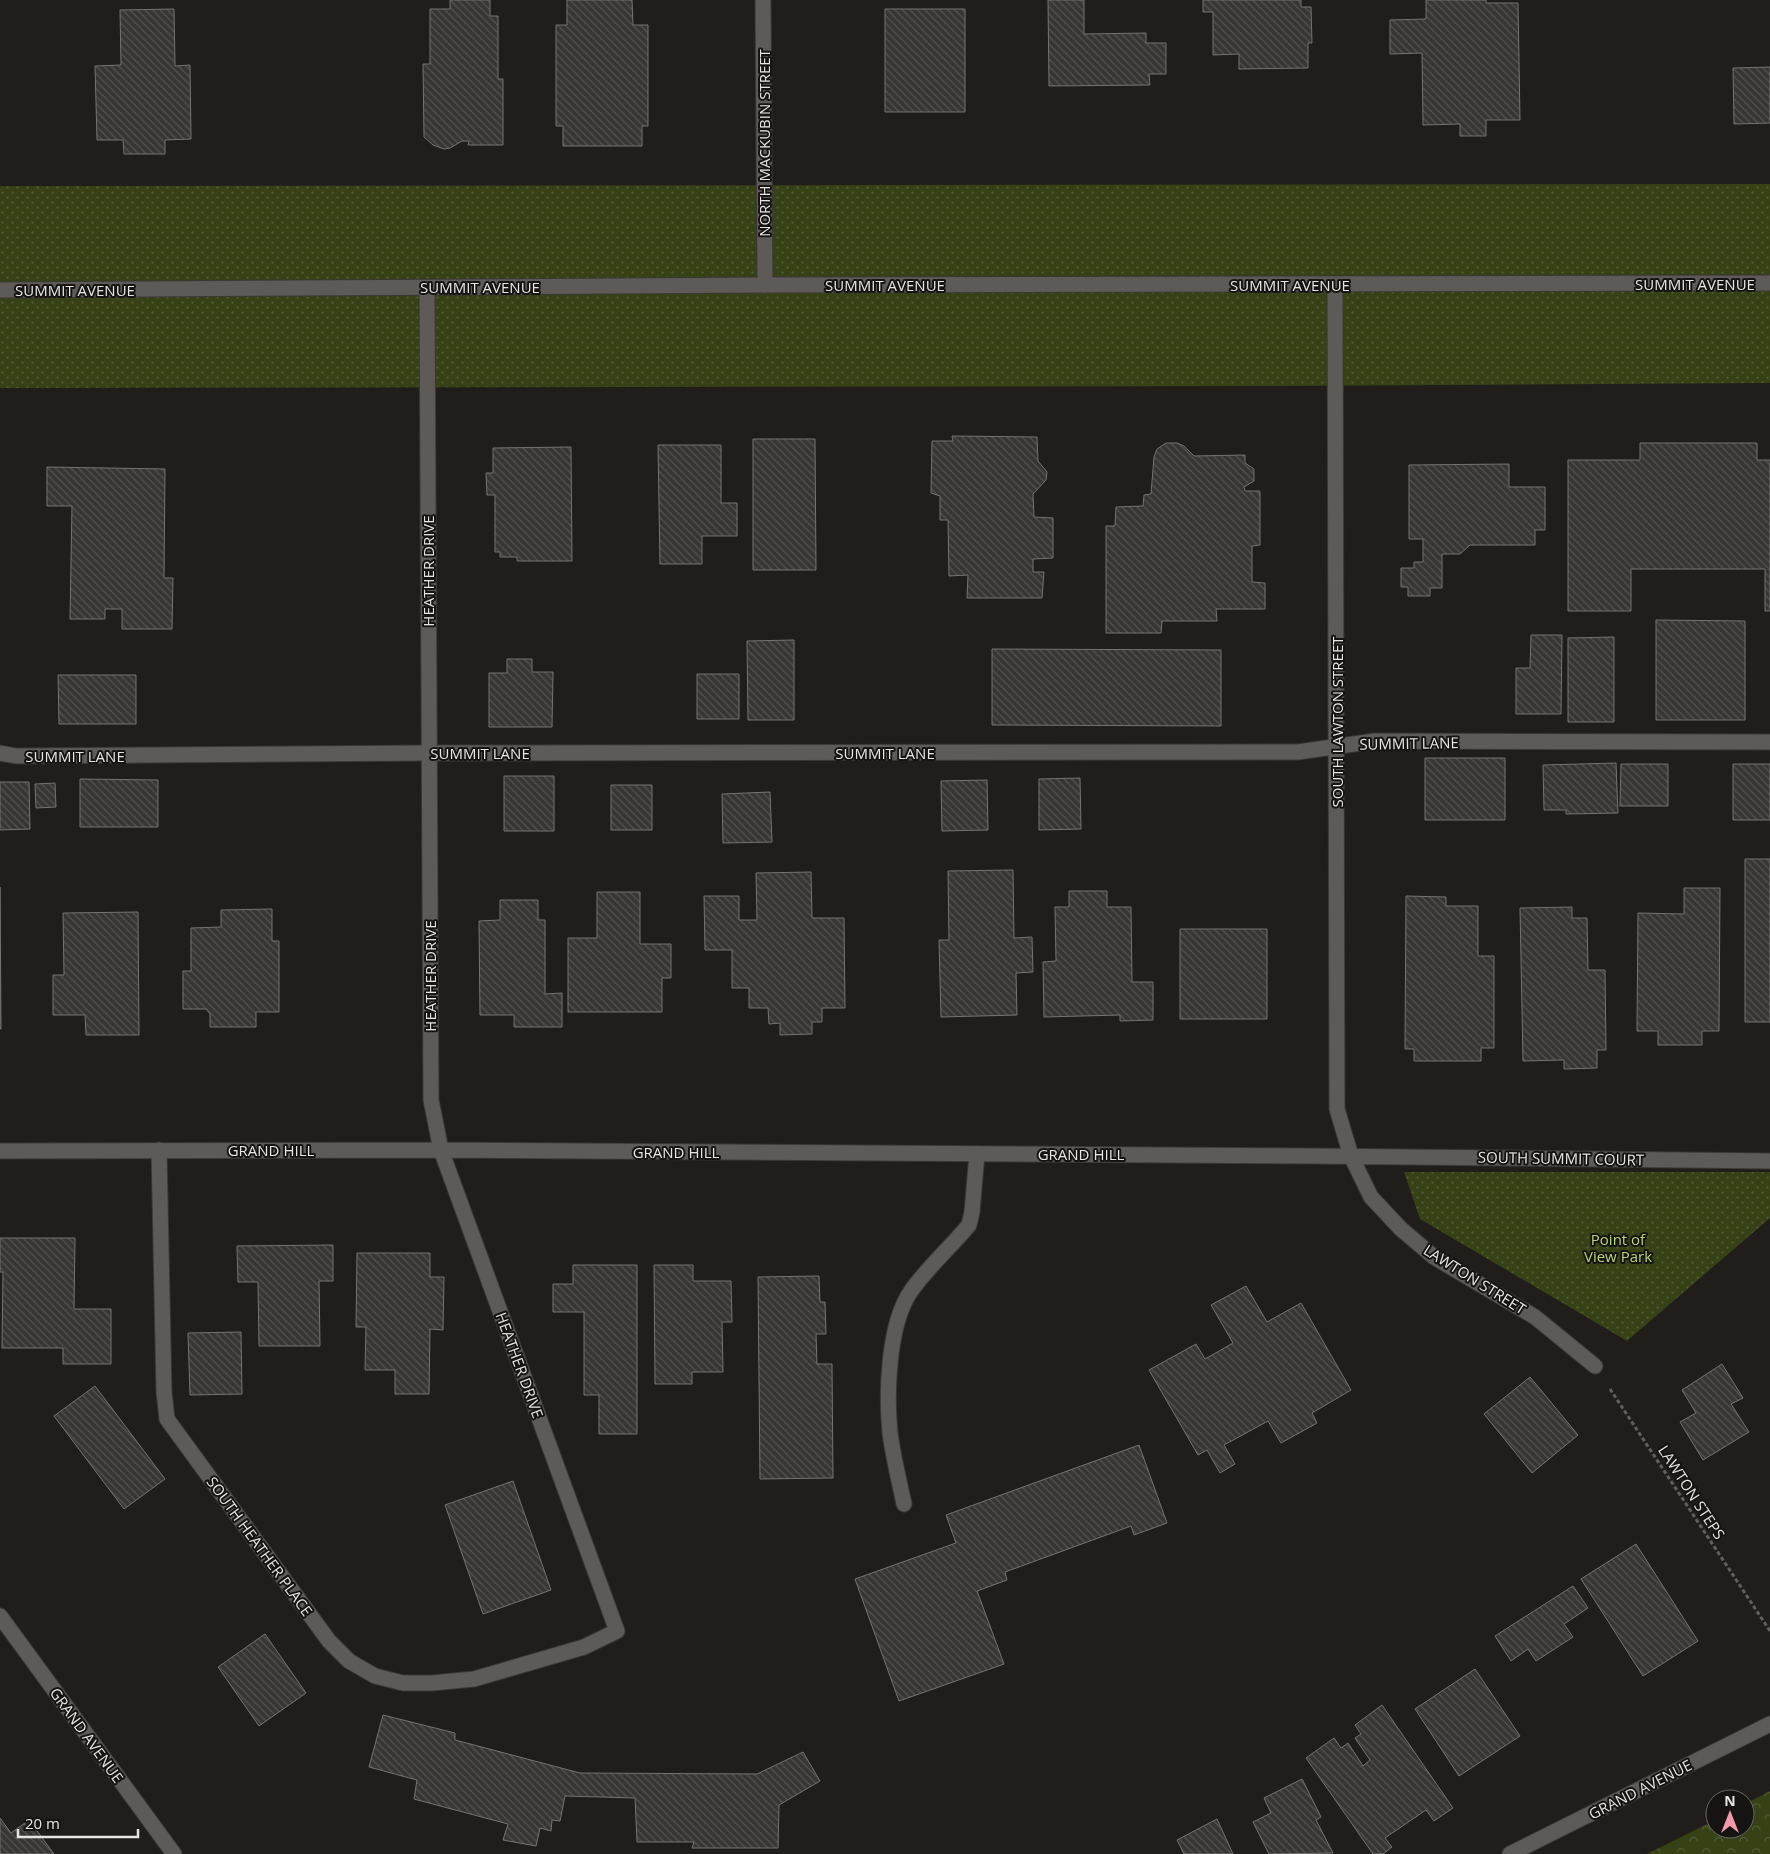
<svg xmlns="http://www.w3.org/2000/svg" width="1770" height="1854" font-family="'Open Sans',sans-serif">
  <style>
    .forest { fill: url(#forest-crowns) }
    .park { fill: url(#park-dots) }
    .building { fill: url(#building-back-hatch); stroke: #777371 }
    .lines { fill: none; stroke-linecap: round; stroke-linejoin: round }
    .lane-casing { stroke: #3a3837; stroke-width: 17 }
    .street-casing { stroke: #3a3837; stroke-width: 17 }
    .secondary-casing { stroke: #3a3837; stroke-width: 17 }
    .path { stroke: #615f5d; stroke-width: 3; stroke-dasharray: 4 2.5; stroke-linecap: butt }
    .lane { stroke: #5e5a58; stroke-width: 15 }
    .street { stroke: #5e5a58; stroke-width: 15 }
    .secondary { stroke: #5e5a58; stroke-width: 15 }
    .labels { text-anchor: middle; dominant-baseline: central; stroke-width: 4; stroke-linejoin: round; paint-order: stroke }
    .street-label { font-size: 15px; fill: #e7e5e4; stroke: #161412 }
    .park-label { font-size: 15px; fill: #bad37b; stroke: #161412 }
  </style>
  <defs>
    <pattern id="forest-crowns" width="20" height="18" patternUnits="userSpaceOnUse" patternTransform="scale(1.25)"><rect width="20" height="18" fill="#364116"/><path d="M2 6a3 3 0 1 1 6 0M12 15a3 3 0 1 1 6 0" fill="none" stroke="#535c38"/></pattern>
    <pattern id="park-dots" width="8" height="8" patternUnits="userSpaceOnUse" patternTransform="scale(1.25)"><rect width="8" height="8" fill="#364116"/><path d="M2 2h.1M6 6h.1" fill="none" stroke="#535c38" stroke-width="1.8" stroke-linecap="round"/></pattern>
    <pattern id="building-back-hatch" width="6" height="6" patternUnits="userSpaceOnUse" patternTransform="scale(1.25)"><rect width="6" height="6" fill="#383533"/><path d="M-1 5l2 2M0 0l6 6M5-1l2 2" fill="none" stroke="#555250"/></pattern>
  </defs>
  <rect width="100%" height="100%" fill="#201d1b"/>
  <path class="forest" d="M1770 1791V1854H1647L1715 1820V1829H1745V1804Z"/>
  <path class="park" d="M1770 184V383L1284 386 0 388V186Z
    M1404 1172H1770V1218L1627 1341 1420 1219Z"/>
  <path class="building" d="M450 0H490V16H498V79H503V145H468L469 141H462L450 148 444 149 433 145 424 137 423 64H430V9H450Z
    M567 0H632L633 25H648V126H642V146H563V126H556V25H567Z
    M1048 0H1084V34L1146 33V43H1166V74H1149L1150 85 1049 86Z
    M1203 0H1301V7H1311L1312 43H1308V68L1239 69V54L1213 55V12H1203Z
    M1426 0H1486V3H1518L1520 120H1486V136H1460V124L1423 125 1422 53 1390 54V20L1426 19Z
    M174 9 175 66 190 65 191 139 165 140V154H124L123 140H97L95 66 121 65 120 10Z
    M885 9H965V112H885Z
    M1770 67V123L1734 124 1733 68Z
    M952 436 1037 437 1038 461 1047 472 1046 480 1033 494 1034 517 1053 518V558L1033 559V572H1044L1042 598H967L968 575 949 576 948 520H940V496L931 493 932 441H953Z
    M753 439H815L816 570H753Z
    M1166 443H1177L1184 446 1194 456 1245 455V463L1254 469V481L1244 487 1245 491H1260V545L1252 546V582L1265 583V609H1216L1217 621H1162L1161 633H1106V526H1115L1116 507 1143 506 1144 495 1151 494 1154 457 1157 449Z
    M1640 443H1757V460H1770V611H1765V569H1631V611H1568V460H1640Z
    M658 445H721V503H737V536H702V564H660Z
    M571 447 572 561H517V557H500V552H495V495H487L486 473H493V448Z
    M1509 464V487H1545V530H1535V545H1470L1460 554H1442V588H1430V596H1408V587H1401V568H1414V562H1423V539H1409V465Z
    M47 467 165 469 164 578H173L172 629H122V609H105V619H70L72 506H47Z
    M1656 620 1745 621V720H1656Z
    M1531 635H1562L1561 714H1516V668H1530Z
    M1614 637V722H1568V638Z
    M794 640V720H748L747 641Z
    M992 649 1221 650V726L992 725Z
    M507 659H532V672H553L552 727H489V673H507Z
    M697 674H739V719H697Z
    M58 675H136V724H59Z
    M1425 758H1505V820H1425Z
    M1616 763 1618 813 1566 814V810H1544L1543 765Z
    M1621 764H1668V806H1620Z
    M1733 764H1770V820H1733Z
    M504 776H554V831H504Z
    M1080 778 1081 829 1039 830V779Z
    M80 779 158 780V827H80Z
    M987 780 988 830 942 831 941 781Z
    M0 782H29L30 829 0 830Z
    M55 783 56 807 36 808 35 784Z
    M611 785H652V830H611Z
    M770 792 772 842 723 843 722 794Z
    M1745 859H1770V1022H1745Z
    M1013 870 1014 938 1032 937 1033 972 1016 973 1017 1015 941 1017 939 940H949L948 871Z
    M811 872 812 918H844L845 1008H822V1022H812V1034L780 1035V1023L769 1024 768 1008H749V988H732V950H705L704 896H739V920H757L756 873Z
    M0 887 1 1029H0Z
    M1684 888H1720L1719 1031H1702V1045H1658V1031H1637L1638 913 1684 914Z
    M1069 891H1107V907H1131L1132 982H1153V1020L1120 1021V1015L1044 1017 1043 962 1056 961 1055 907H1069Z
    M597 892H640V944H671V978H662V1012H568V938H597Z
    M1406 896 1446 897V906H1478V956H1494V1048H1481V1061H1414V1049H1405Z
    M500 900H538V920H545V994L562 993V1027H514V1015H480L479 921 500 920Z
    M1572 907V918H1587L1588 970H1605L1606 1050H1597V1068L1564 1069V1060L1523 1061 1520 908Z
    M272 909V941H279V1012H256V1027H210V1014L206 1009H183V971H191V928L221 927V910Z
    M138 912 139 1035H86L85 1015H53V975H64L63 913Z
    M1180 929H1267V1019H1180Z
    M0 1238H75L74 1309H111V1364H63V1348H2L3 1272H0Z
    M333 1245V1281H319L320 1346H259L258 1282H238L237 1246Z
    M357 1253H430V1277H444L443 1330 430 1329 429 1394H395V1370H365L366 1327H356Z
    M573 1265H637V1434H599V1395H584V1312H553V1284H573Z
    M654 1265H693V1281H731L732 1322H722L723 1372H692V1384H655Z
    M819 1276 820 1302H825L826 1334H816L817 1364H832L833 1478 760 1479 758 1277Z
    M1246 1286 1267 1322 1301 1303 1351 1390 1312 1413 1317 1423 1281 1443 1268 1421 1224 1445 1235 1464 1220 1473 1207 1450 1198 1455 1149 1370 1196 1344 1205 1359 1233 1343 1211 1305Z
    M241 1332 242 1394 190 1395 188 1333Z
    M1722 1364 1743 1398 1731 1404 1749 1432 1703 1460 1680 1422 1696 1413 1682 1390Z
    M1530 1377 1578 1435 1532 1473 1484 1414Z
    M95 1386 165 1479 124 1509 54 1416Z
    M1139 1445 1167 1523 1134 1535 1131 1526 1005 1572 1007 1580 977 1591 1004 1664 899 1701 855 1579 956 1543 946 1515Z
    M513 1481 551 1590 483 1614 445 1505Z
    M1636 1544 1698 1641 1643 1676 1581 1579Z
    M1573 1586 1588 1608 1564 1624 1573 1637 1536 1661 1528 1649 1511 1661 1495 1636Z
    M265 1634 306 1693 259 1726 218 1667Z
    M1475 1669 1520 1736 1459 1776 1415 1709Z
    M1382 1705 1453 1808 1434 1821 1426 1810 1385 1838 1392 1847 1383 1854H1373L1306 1758 1334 1738 1341 1748 1348 1743 1363 1766 1370 1760 1355 1738 1361 1734 1355 1725Z
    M383 1715 455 1733V1740L580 1773 757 1774 803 1752 820 1781 779 1805 778 1848H692L694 1842H637L635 1798 565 1796 560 1821 552 1820 551 1831 540 1828 536 1846 503 1840 508 1824 414 1799 417 1780 369 1767Z
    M1302 1779 1321 1817 1316 1820 1333 1853 1269 1854 1253 1822 1271 1813 1264 1798Z
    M0 1818 11 1833 29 1820 54 1854H0Z
    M1217 1819 1233 1854H1184L1177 1840Z"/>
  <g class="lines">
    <g class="lane-casing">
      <path id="lane" d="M0 753 16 756 428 753 1298 752 1375 741 1770 742
        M904 1504C899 1480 893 1456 890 1433 886 1394 888 1324 911 1291 927 1268 950 1248 969 1225L972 1212 977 1154"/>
    </g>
    <g class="street-casing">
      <path id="street" d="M763 0 765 285
        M1335 285 1337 1109 1351 1156 1371 1197 1401 1229 1434 1257 1535 1317 1595 1366
        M159 1150 164 1392 167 1419 329 1641 349 1661 375 1676 403 1683H432L474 1679 584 1647 617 1631 441 1150 431 1100 427 288
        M0 1151 441 1150 1312 1156 1770 1161"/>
    </g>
    <g class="secondary-casing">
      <path id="secondary" d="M0 290 765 285 1770 283
        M0 1616 174 1854
        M1510 1854 1770 1724"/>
    </g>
    <path class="path" d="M1610 1389 1770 1631"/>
    <use href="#lane" class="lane"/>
    <use href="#street" class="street"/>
    <use href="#secondary" class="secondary"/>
  </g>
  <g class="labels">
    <g class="street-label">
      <text transform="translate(764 143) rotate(-90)">NORTH MACKUBIN STREET</text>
      <text x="1695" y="284">SUMMIT AVENUE</text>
      <text x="885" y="285">SUMMIT AVENUE</text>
      <text x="1290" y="285">SUMMIT AVENUE</text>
      <text x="480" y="287">SUMMIT AVENUE</text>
      <text x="75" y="290">SUMMIT AVENUE</text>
      <text transform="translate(428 571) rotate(-90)">HEATHER DRIVE</text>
      <text transform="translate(1337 722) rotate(-90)">SOUTH LAWTON STREET</text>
      <text transform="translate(1409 743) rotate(-1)">SUMMIT LANE</text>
      <text x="480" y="753">SUMMIT LANE</text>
      <text x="885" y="753">SUMMIT LANE</text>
      <text x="75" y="756">SUMMIT LANE</text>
      <text transform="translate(430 976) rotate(-90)">HEATHER DRIVE</text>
      <text x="271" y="1150">GRAND HILL</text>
      <text x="676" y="1152">GRAND HILL</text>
      <text x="1081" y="1154">GRAND HILL</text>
      <text transform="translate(1561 1158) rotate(1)">SOUTH SUMMIT COURT</text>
      <text transform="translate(1475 1279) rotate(32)">LAWTON STREET</text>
      <text transform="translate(520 1365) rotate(70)">HEATHER DRIVE</text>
      <text transform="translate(1692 1492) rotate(57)">LAWTON STEPS</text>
      <text transform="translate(260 1546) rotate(54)">SOUTH HEATHER PLACE</text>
      <text transform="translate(87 1735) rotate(54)">GRAND AVENUE</text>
      <text transform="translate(1640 1789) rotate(-27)">GRAND AVENUE</text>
    </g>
    <g class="park-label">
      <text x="1618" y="1239">Point of<tspan x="1618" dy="17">View Park</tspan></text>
    </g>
  </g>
  <g transform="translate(1730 1814)"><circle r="24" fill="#161412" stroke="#6a6866"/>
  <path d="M0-4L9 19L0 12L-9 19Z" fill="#f29aac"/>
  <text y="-8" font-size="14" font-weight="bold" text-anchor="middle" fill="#e7e5e4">N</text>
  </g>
  <path d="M18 1829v8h120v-8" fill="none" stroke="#e7e5e4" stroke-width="2.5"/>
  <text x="25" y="1829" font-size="15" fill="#e7e5e4" stroke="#161412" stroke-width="4" paint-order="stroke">20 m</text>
</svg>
